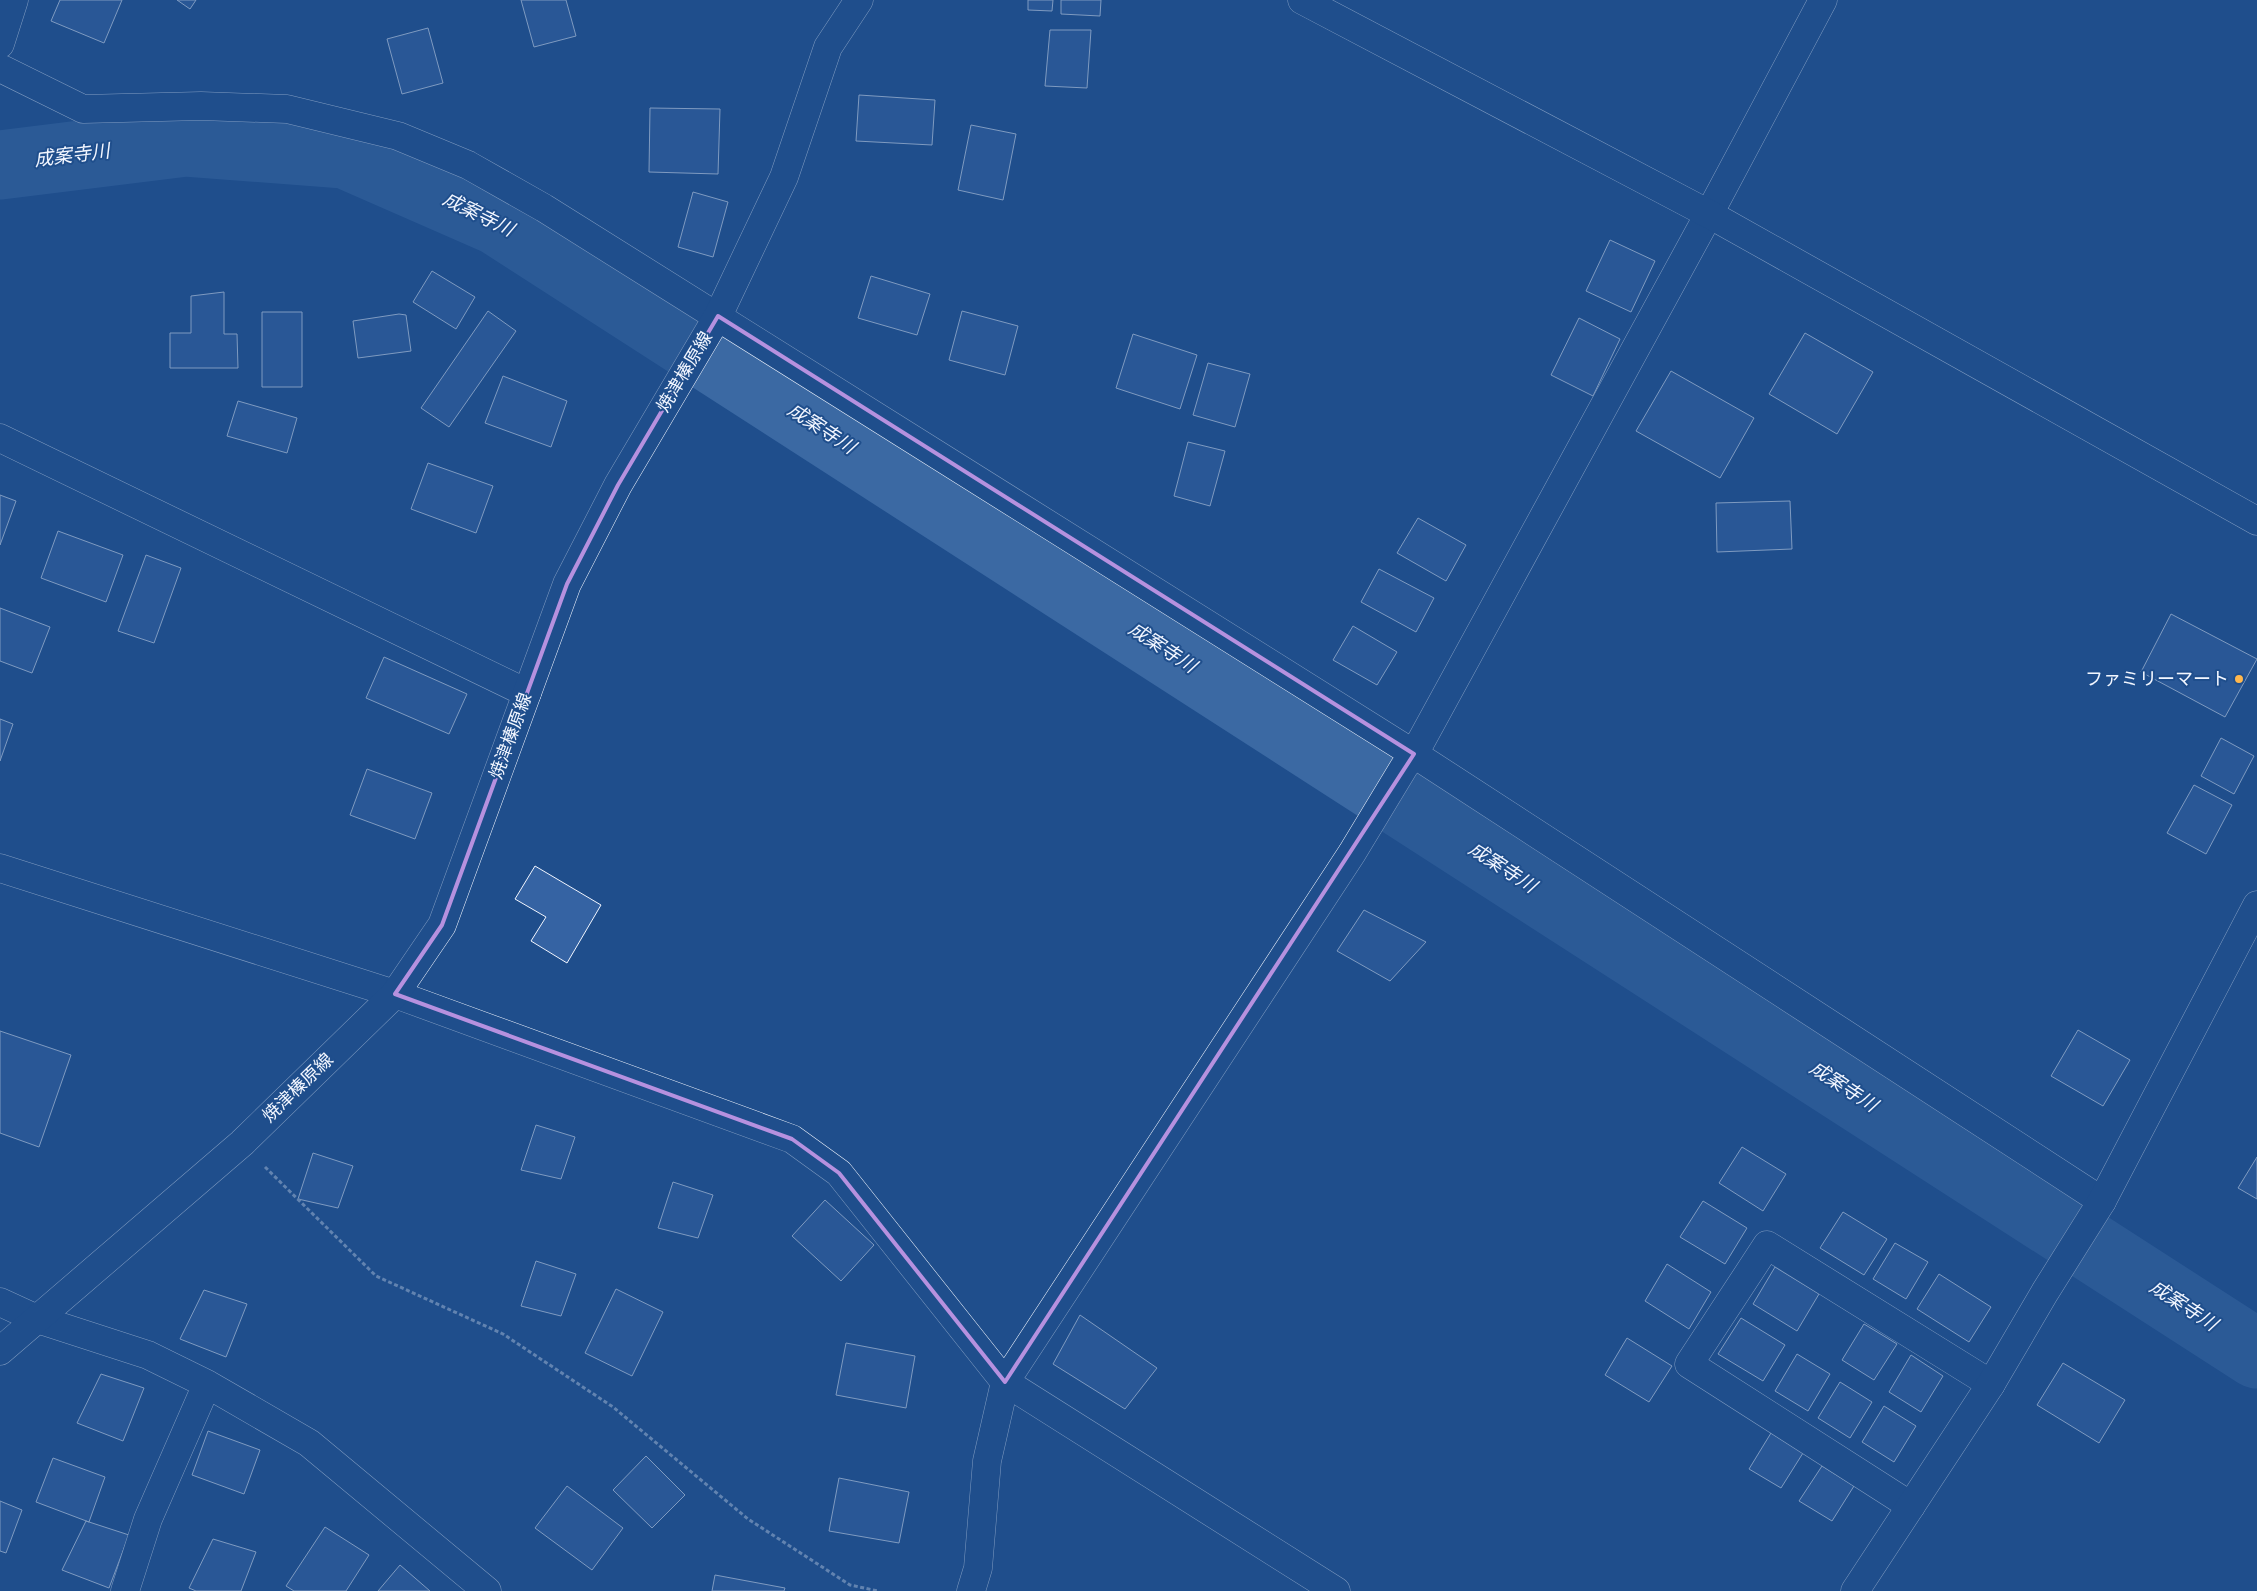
<svg xmlns="http://www.w3.org/2000/svg" width="2257" height="1591" font-family="'Source Sans 3','Noto Sans JP',sans-serif">
  <style>
    .lines { fill: none; stroke-linecap: round; stroke-linejoin: round }
    .river { stroke: #3b69a3; stroke-width: 69 }
    .building { fill: #3563a3; stroke: #f2f6ff }
    .street-casing { stroke: #f2f6ff; stroke-width: 29 }
    .secondary-casing { stroke: #f2f6ff; stroke-width: 29 }
    .primary-casing { stroke: #f2f6ff; stroke-width: 29 }
    .path { stroke: #b3c4dc; stroke-width: 3; stroke-dasharray: 4 2.5; stroke-linecap: butt }
    .street { stroke: #1f4e8c; stroke-width: 28 }
    .secondary { stroke: #1f4e8c; stroke-width: 28 }
    .primary { stroke: #1f4e8c; stroke-width: 28 }
    .marked { fill: none; stroke: #b691df; stroke-width: 4; stroke-linejoin: round }
    .poi-dot { fill: #ffb74d; stroke: #1f4e8c; stroke-width: 2 }
    .labels { text-anchor: middle; dominant-baseline: central; stroke-width: 4; stroke-linejoin: round; paint-order: stroke }
    .street-label { font-size: 18px; fill: #f2f6ff; stroke: #1f4e8c }
    .poi-label { font-size: 18px; fill: #f2f6ff; stroke: #1f4e8c; text-anchor: end }
    .water-label { font-size: 19px; font-style: italic; fill: #f2f6ff; stroke: #1f4e8c }
  </style>
  <rect width="100%" height="100%" fill="#1f4e8c"/>
  <g class="lines">
    <path class="river" d="M0 165 186 142 345 154 498 221 2257 1354"/>
  </g>
  <path class="building" d="M60 0H122L104 43 51 21Z
    M177 0H196L190 9Z
    M521 0H566L576 36 534 47Z
    M1028 0H1053L1052 11 1028 10Z
    M1061 0H1101L1100 16 1061 14Z
    M428 28 443 83 402 94 387 39Z
    M1050 30H1091L1087 88 1045 86Z
    M859 95 935 100 932 145 856 141Z
    M650 108 720 109 718 174 649 172Z
    M971 125 1016 134 1003 200 958 190Z
    M693 192 728 202 713 257 678 247Z
    M1610 240 1655 261 1631 312 1586 291Z
    M432 271 475 297 456 329 413 302Z
    M871 276 930 294 917 335 858 318Z
    M224 292V334H237L238 368H170V333H191V296Z
    M488 311 516 331 449 427 421 408Z
    M962 311 1018 326 1005 375 949 360Z
    M262 312H302V387H262Z
    M399 314 406 315 411 351 358 358 353 321Z
    M1579 318 1620 339 1593 396 1551 375Z
    M1805 333 1873 372 1837 434 1769 394Z
    M1133 334 1197 355 1180 409 1116 388Z
    M1208 363 1250 374 1235 427 1193 415Z
    M1671 371 1754 418 1720 478 1636 431Z
    M503 376 567 401 551 447 485 423Z
    M238 401 297 418 287 453 227 436Z
    M1188 442 1225 451 1210 506 1174 496Z
    M428 463 493 486 476 533 411 509Z
    M0 495 16 501 0 545Z
    M1790 501 1792 549 1717 552 1716 503Z
    M1418 518 1466 545 1446 581 1397 553Z
    M58 531 123 555 106 602 41 578Z
    M146 555 181 568 154 643 118 631Z
    M1379 569 1434 598 1416 632 1361 602Z
    M0 608 50 627 32 673 0 661Z
    M2171 614 2257 659 2225 717 2141 672Z
    M1353 626 1397 652 1377 685 1333 660Z
    M384 657 467 694 449 734 366 698Z
    M0 719 13 724 0 761Z
    M2221 738 2254 756 2234 794 2201 776Z
    M367 769 432 793 415 839 350 815Z
    M2194 785 2232 805 2206 854 2167 833Z
    M535 866 601 905 567 963 531 941 546 917 515 899Z
    M1364 910 1426 942 1390 981 1337 951Z
    M2078 1030 2130 1060 2103 1106 2051 1076Z
    M0 1031 71 1055 39 1147 0 1133Z
    M536 1125 575 1137 561 1179 521 1170Z
    M1742 1147 1786 1174 1763 1211 1719 1183Z
    M313 1153 353 1166 338 1208 298 1199Z
    M2257 1157V1199L2238 1188Z
    M673 1182 713 1195 698 1238 658 1228Z
    M825 1200 874 1245 841 1281 792 1236Z
    M1703 1201 1747 1228 1725 1264 1680 1237Z
    M1843 1212 1887 1239 1864 1275 1820 1248Z
    M1895 1243 1928 1262 1906 1299 1873 1279Z
    M536 1261 576 1274 561 1316 521 1306Z
    M1667 1264 1711 1292 1689 1329 1645 1301Z
    M1775 1267 1819 1294 1797 1331 1753 1304Z
    M1939 1274 1991 1307 1969 1342 1917 1309Z
    M616 1289 663 1312 632 1376 585 1353Z
    M204 1290 247 1304 226 1357 180 1339Z
    M1080 1315 1157 1368 1125 1409 1053 1364Z
    M1741 1318 1785 1345 1763 1381 1718 1354Z
    M1864 1324 1897 1344 1874 1380 1842 1360Z
    M1627 1338 1672 1366 1649 1402 1605 1375Z
    M846 1343 915 1356 906 1408 836 1395Z
    M1797 1354 1830 1374 1808 1411 1775 1391Z
    M1911 1355 1943 1376 1921 1412 1889 1392Z
    M2063 1363 2125 1400 2099 1443 2037 1405Z
    M101 1374 144 1388 123 1441 77 1423Z
    M1840 1382 1872 1402 1850 1438 1818 1418Z
    M1884 1406 1916 1426 1894 1462 1862 1442Z
    M208 1431 260 1450 244 1494 192 1475Z
    M1771 1433 1803 1453 1781 1488 1749 1469Z
    M646 1456 685 1495 652 1528 613 1490Z
    M53 1458 105 1477 89 1522 36 1502Z
    M1822 1466 1854 1486 1832 1521 1799 1501Z
    M839 1478 909 1492 899 1543 829 1531Z
    M567 1486 623 1528 592 1570 535 1528Z
    M0 1501 22 1510 6 1553 0 1551Z
    M86 1521 129 1535 109 1588 62 1570Z
    M325 1527 369 1555 346 1591H294L286 1586Z
    M213 1539 256 1552 241 1591H196L189 1588Z
    M400 1565 430 1591H378Z
    M715 1575 785 1588 784 1591H712Z"/>
  <g class="lines">
    <g class="street-casing">
      <path id="street" d="M0 44 14 0
        M0 68 83 109 201 106 287 109 398 136 468 165 544 208 1414 754 2102 1201
        M0 438 527 693
        M0 868 395 994 792 1139 839 1173 1005 1382 1336 1591
        M0 1302 37 1319 148 1355 207 1384 309 1443 487 1591
        M1911 1506 1689 1364 1767 1245 1991 1384
        M125 1591 148 1519 207 1384
        M971 1591 978 1568 987 1461 1005 1382 1352 853 1404 767 1414 754 1709 214 1823 0"/>
    </g>
    <g class="secondary-casing">
      <path id="secondary" d="M1302 0 1709 214 2257 521
        M1855 1591 1991 1384 2045 1292 2102 1201 2257 905"/>
    </g>
    <g class="primary-casing">
      <path id="primary" d="M0 1351 242 1143 395 994 442 925 567 584 618 485 718 316 784 177 828 47 859 0"/>
    </g>
    <path class="path" d="M265 1167 376 1276 503 1334 613 1407 748 1519 850 1585 878 1591"/>
    <use href="#street" class="street"/>
    <use href="#secondary" class="secondary"/>
    <use href="#primary" class="primary"/>
  </g>
  <path d="M0 0H2257V1591H0ZM718 316 1414 754 1005 1382 839 1173 792 1139 395 994 442 925 567 584 618 485Z" fill="#1f4e8c" fill-opacity=".55" fill-rule="evenodd"/>
  <path class="marked" d="M718 316 1414 754 1005 1382 839 1173 792 1139 395 994 442 925 567 584 618 485Z"/>
  <circle class="poi-dot" cx="2239" cy="679" r="5"/>
  <g class="labels">
    <g class="street-label">
      <text transform="translate(685 372) rotate(-59)">焼津榛原線</text>
      <text transform="translate(511 736) rotate(-70)">焼津榛原線</text>
      <text transform="translate(298 1088) rotate(-44)">焼津榛原線</text>
    </g>
    <g class="poi-label">
      <text x="2229" y="679">ファミリーマート</text>
    </g>
    <g class="water-label">
      <text transform="translate(72 156) rotate(-7)">成案寺川</text>
      <text transform="translate(478 215) rotate(26)">成案寺川</text>
      <text transform="translate(821 429) rotate(33)">成案寺川</text>
      <text transform="translate(1162 648) rotate(33)">成案寺川</text>
      <text transform="translate(1502 868) rotate(33)">成案寺川</text>
      <text transform="translate(1843 1087) rotate(33)">成案寺川</text>
      <text transform="translate(2183 1306) rotate(33)">成案寺川</text>
    </g>
  </g>
</svg>
